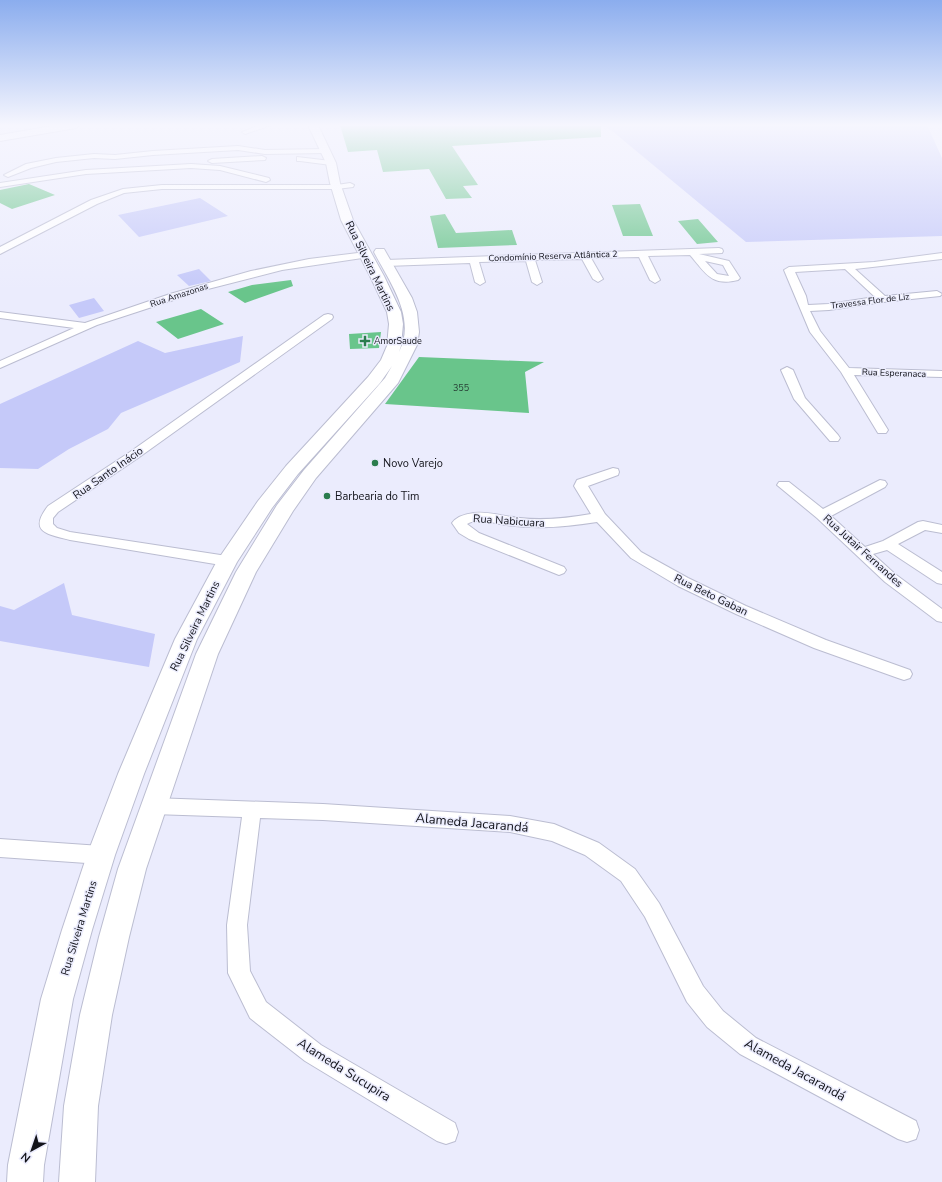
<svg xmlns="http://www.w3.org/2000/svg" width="942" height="1182" font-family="'Nunito Sans',sans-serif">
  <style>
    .green { fill: #c5c9f9 }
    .building { fill: #69c58b }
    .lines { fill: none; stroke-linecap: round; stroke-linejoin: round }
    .street-casing { stroke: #bbbdd1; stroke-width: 2 }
    .secondary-casing { stroke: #bbbdd1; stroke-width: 2 }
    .street { fill: #fff; fill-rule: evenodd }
    .secondary { fill: #fff; fill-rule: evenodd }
    .poi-dot { fill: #2a7c4d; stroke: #ebecfd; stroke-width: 1.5 }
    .labels { text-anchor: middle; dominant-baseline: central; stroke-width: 3; stroke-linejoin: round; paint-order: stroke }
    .far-street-label { font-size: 9px; fill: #12131a; stroke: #ebecfd }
    .far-poi-label { font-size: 9px; fill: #12131a; stroke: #ebecfd; text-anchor: start }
    .number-label { font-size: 9px; fill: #284036 }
    .street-label { font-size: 11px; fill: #12131a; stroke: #ebecfd }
    .poi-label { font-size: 11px; fill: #12131a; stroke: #ebecfd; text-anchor: start }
    .near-street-label { font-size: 13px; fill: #12131a; stroke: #ebecfd }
  </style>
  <rect width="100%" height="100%" fill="#ebecfd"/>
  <path class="green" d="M602 125H927L942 158V236L746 242 611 130Z
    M200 198 228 216 139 237 118 215Z
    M199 269 211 281 189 286 177 275Z
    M94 298 104 311 79 318 69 305Z
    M243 336 240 362 121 413 108 429 69 449 38 469 0 468V404L138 341 165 353Z
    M64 583 72 615 155 634 149 667 0 641V606L14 610Z"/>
  <path class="building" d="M340 125H601V137L452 146 478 185 463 186 472 198 446 199 429 169 383 172 377 150 348 152Z
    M29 184 55 195 12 209 0 203V190Z
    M640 204 653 236H623L612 205Z
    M445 214 456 233 512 230 517 245 438 248 430 216Z
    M698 219 718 242 697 244 678 221Z
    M291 280 293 286 245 303 228 292 252 285Z
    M201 309 224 324 178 339 156 322Z
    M381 332 379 348 350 349 349 334Z
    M419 357 544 362 525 372 529 413 385 404Z"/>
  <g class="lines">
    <g class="street-casing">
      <path id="street" d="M260 125H271L245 134 242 132Z
        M238 146 265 150 326 149 330 151 326 153 265 154 238 150 153 155 115 159 94 158 56 162 31 168 8 177 4 175 26 164 56 158 94 154 115 155 153 151Z
        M262 156 266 158 265 160 212 163 208 161 212 159Z
        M297 157 331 161 335 163 331 165 300 161H297Z
        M191 164 220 166 269 178 270 180 266 182 220 170 191 168 86 174 0 187V183L86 170Z
        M350 183 354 185 353 187 337 189H162L124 193 97 204 0 254V247L91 200 123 189 162 185H337Z
        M719 248 722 249 723 251 722 253 699 254 729 261 740 278 738 280C711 287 705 272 690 255L648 256 660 280 655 283 650 280 639 257 591 258 603 279 598 282 593 279 582 259 535 260 542 282 537 285 532 282 526 261 479 262 485 282 480 285 475 282 470 263 386 266 381 263 386 260ZM705 261 723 265 729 276 717 274Z
        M366 252 370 255 369 257 282 270 204 290 97 325 0 368V361L74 328 0 318V312L85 323 170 294 251 271 309 259Z
        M942 253V259L855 269 885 296 937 291 942 294 940 296 883 302 829 310 810 311 820 331 849 368 942 371V377L854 375 888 430 886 433H878L841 372 810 332 784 270 789 267 874 262ZM845 269 875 297 829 304 808 305 806 296 795 272Z
        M328 314 332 315 333 317 332 319 138 458 58 512 53 518V524L57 528 70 532 227 556 232 558 234 561 232 564 227 566 70 540C47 534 28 532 48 506L130 452 324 315Z
        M787 367 793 370 805 398 838 435 840 438 838 441H830L794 399 781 370Z
        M613 468 618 469 619 472 618 475 588 486 605 514 641 552 688 578 746 606 826 640 910 670 912 674 910 678 904 680 898 678 814 648 736 614 678 586 631 558 597 522C565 527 533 530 500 524 490 522 477 518 467 524L479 533 564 567 566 570 564 573 559 575 469 539 459 533 452 523C457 516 466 514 474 513 489 511 505 517 520 518 544 521 568 518 591 514L574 486 577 480Z
        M880 480 885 481 887 484 885 487 831 516 865 547 883 541 918 522 923 521 942 525V533L925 530 898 544 942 572V584L937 583 887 550 873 554 895 574 942 609V622L937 621 885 582 817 518 777 485 779 482H789L823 509Z
        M153 798 323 804 510 816 554 824 599 843 635 869 659 903 703 986 723 1011 756 1038 916 1121 919 1130 916 1139 907 1142 898 1139 740 1054 707 1027 687 1002 645 917 621 881 585 855 552 841 510 832 323 820 260 818 247 925 250 971 266 1002 321 1045 455 1123 458 1132 455 1141 446 1144 437 1141 305 1061 250 1018 228 973 227 925 242 817 153 814 146 812 144 806 146 800Z
        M0 839 101 846 108 849 111 855 108 861 101 864 0 857Z"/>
    </g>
    <g class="secondary-casing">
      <path id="secondary" d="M58 125H80L76 128 0 141V135Z
        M308 125H318L336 163 340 183 353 220 384 276 401 312 403 324 401 346 399 352C417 318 389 281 374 252L376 249H384L412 298 417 312 419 332 417 345 398 383 316 478 293 511 256 572 218 654 146 869 129 937 112 1015 98 1106 95 1182H59L64 1106 80 1015 99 937 118 869 196 654 236 572 277 505 304 470 385 378 392 366 380 383 298 474 272 508 237 562 197 639 144 774 115 855 92 930 73 999 44 1165 43 1182H7L8 1165 41 999 62 930 87 855 118 774 175 639 217 561 258 501 286 466 368 377 381 360 387 346 389 324 387 312 370 276 341 220 330 183 326 163Z"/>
    </g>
    <use href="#street" class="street"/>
    <use href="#secondary" class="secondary"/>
  </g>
  <linearGradient id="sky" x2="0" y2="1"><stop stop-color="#8badee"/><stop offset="0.43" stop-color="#f6f6fe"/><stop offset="1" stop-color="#f6f6fe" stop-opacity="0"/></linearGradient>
  <rect width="942" height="291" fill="url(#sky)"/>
  <g class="poi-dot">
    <path d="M363 335h4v4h4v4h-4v4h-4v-4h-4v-4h4z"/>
    <circle cx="375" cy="463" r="4"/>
    <circle cx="327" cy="496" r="4"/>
  </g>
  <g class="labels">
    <g class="far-street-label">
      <text transform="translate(553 256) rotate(-2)">Condomínio Reserva Atlântica 2</text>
      <text transform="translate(179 295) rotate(-18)">Rua Amazonas</text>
      <text transform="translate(870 301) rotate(-7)">Travessa Flor de Liz</text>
      <text transform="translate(894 373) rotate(2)">Rua Esperanaca</text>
    </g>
    <g class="far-poi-label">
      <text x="374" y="341">AmorSaude</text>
    </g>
    <g class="number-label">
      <text x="461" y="388">355</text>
    </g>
    <g class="street-label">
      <text transform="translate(370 266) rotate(64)">Rua Silveira Martins</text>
      <text transform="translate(108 473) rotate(-35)">Rua Santo Inácio</text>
      <text transform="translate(509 521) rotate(4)">Rua Nabicuara</text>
      <text transform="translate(863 551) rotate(42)">Rua Jutair Fernandes</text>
      <text transform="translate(711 595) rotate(26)">Rua Beto Gaban</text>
      <text transform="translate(195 626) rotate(-64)">Rua Silveira Martins</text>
      <text transform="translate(79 928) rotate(-73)">Rua Silveira Martins</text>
    </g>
    <g class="poi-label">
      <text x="383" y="463">Novo Varejo</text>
      <text x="335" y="496">Barbearia do Tim</text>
    </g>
    <g class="near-street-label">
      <text transform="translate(472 823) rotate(5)">Alameda Jacarandá</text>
      <text transform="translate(344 1070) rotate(32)">Alameda Sucupira</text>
      <text transform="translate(795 1070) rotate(29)">Alameda Jacarandá</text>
    </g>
  </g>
  <g transform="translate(32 1150) rotate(220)" stroke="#ebecfd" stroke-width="3" paint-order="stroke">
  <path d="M0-3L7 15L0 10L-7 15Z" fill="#12131a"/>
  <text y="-6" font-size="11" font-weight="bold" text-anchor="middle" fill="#12131a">N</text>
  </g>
</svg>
